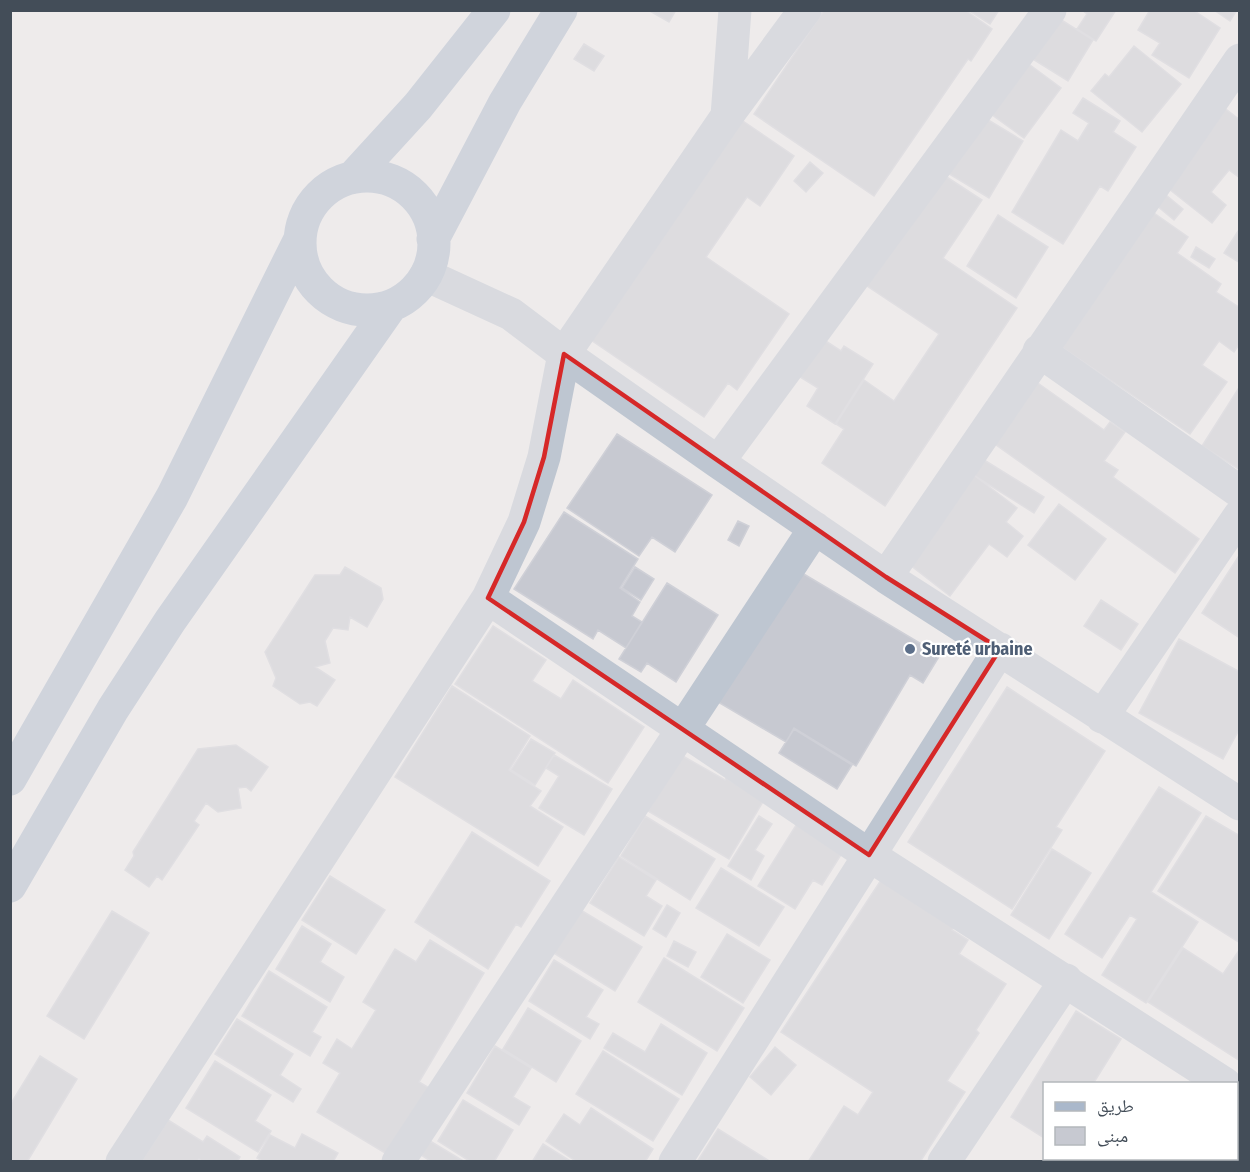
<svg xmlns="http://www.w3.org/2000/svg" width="1250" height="1172" font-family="'Fira Sans Condensed','Noto Naskh Arabic',sans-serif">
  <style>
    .building { fill: #c7c9d1; stroke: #cfd0d7; stroke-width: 1.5 }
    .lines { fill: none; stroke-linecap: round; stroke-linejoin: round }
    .minor { stroke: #bec6d1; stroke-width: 33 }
    .major { stroke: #aab8cb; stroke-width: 33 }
    .marked { fill: none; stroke: #d62828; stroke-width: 4.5; stroke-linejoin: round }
    .service-dot { fill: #5c6f8a; stroke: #fff; stroke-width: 2 }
    .labels { text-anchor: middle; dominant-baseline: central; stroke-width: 4.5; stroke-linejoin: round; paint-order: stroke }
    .service-label { font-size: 18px; font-weight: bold; fill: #4e5e75; stroke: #fff; text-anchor: start }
  </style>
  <rect width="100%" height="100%" fill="#eeebeb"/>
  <path class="building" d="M648 10H676L669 22Z
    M824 10H965L992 29 971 61 968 59 874 196 754 114Z
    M968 10H999L990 24Z
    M1082 10H1116L1096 41 1077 29 1087 14Z
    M1150 10H1193L1220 28 1189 78 1152 55 1160 43 1138 30Z
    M1214 10H1237L1230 21Z
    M1049 12 1093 40 1068 81 1023 53Z
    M584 44 604 56 594 71 574 59Z
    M1134 46 1181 84 1142 132 1091 91 1105 74 1109 77Z
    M1022 59 1061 88 1024 138 984 109Z
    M1083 98 1120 121 1113 132 1136 147 1108 191 1100 186 1063 244 1012 212 1061 130 1078 141 1089 123 1073 113Z
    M1222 106 1240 120V178L1229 170 1211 192 1226 205 1212 223 1160 182Z
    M975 112 1023 141 989 198 941 169Z
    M740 119 794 156 760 206 747 197 706 257 789 314 737 390 728 383 704 417 588 338Z
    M810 162 823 173 806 192 794 181Z
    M936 170 982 200 943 258 1017 308 885 506 822 463 844 429 836 424 864 380 894 401 939 334 861 282Z
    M1160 190 1183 209 1174 220 1151 201Z
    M1144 206 1188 237 1177 253 1221 284 1216 292 1240 308V343L1234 352 1219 341 1202 365 1227 382 1190 434 1054 342Z
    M998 215 1048 247 1016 298 967 266Z
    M1240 228V263L1224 253Z
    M1196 247 1215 259 1209 268 1191 257Z
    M815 334 841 351 844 346 873 364 835 424 807 406 818 388 800 377Z
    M1035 381 1104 430 1110 422 1125 432 1104 461 1118 470 1113 477 1199 539 1175 573 992 442Z
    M1240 386V470L1202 446Z
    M617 434 712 495 675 552 652 537 639 556 567 508Z
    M976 455 1044 497 1034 513 967 471Z
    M971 473 1017 508 1006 522 1023 536 1007 557 989 544 950 596 905 561Z
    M1059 504 1106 539 1075 580 1028 545Z
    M564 512 638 559 620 588 640 602 632 616 642 622 626 648 598 630 593 639 514 589Z
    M738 521 749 526 739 546 728 540Z
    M1240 554V638L1202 613Z
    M345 567 381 588 383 599 367 627 350 617 348 630 333 628 325 641 330 663 315 667 335 680 317 706 310 702 300 704 273 686 276 678 265 652 315 575H340Z
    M635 567 654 579 641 600 622 588Z
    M797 570 940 655 923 683 910 675 856 766 794 728 786 742 718 702Z
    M667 583 718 615 676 682 647 663 641 672 619 659Z
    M1101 600 1138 624 1121 650 1084 626Z
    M493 626 546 660 532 681 561 699 573 680 644 727 608 783 455 684Z
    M1179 639 1240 672V728L1223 759 1139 713Z
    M452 686 530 736 509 770 541 791 530 806 563 827 538 866 395 777Z
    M1007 687 1105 751 1056 827 1062 830 1012 909 908 842Z
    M794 729 852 765 837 789 779 753Z
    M531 739 555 753 535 785 511 770Z
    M236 745 268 767 251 791 246 787 238 788 241 808 218 812 206 803 194 821 199 825 162 880 157 876 149 887 125 870 134 856 133 852 198 749Z
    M554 755 612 789 584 835 539 808 559 776 546 768Z
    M681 755 725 780 726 778 764 800 729 859 648 811Z
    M1159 787 1201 813 1151 892 1198 922 1146 1003 1102 975 1137 919 1130 915 1102 958 1065 934Z
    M645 816 715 859 690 900 621 856Z
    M759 816 772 824 755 850 764 856 751 880 728 866Z
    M1206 816 1240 836V943L1158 891Z
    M798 822 844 850 822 885 813 880 795 909 758 886Z
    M472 832 550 881 521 927 516 924 488 969 415 922Z
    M1052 849 1091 873 1049 939 1011 915Z
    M619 857 656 880 646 896 662 906 644 936 590 903Z
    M721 868 784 907 759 946 696 908Z
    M330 876 385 910 356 954 302 920Z
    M883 877 956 925 952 930 968 940 959 954 1006 984 976 1030 979 1033 947 1081 965 1092 920 1162H808L844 1106 858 1115 873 1092 781 1032Z
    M667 905 680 913 666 937 653 929Z
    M579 909 642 947 615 991 552 952Z
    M112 911 149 933 84 1039 47 1016Z
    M302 926 331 944 320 962 344 977 330 1002 276 969Z
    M727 934 770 960 743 1003 701 977Z
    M430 940 484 973 419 1082 441 1095 400 1162 317 1112 340 1073 323 1063 337 1039 352 1049 376 1010 363 1002 395 949 416 962Z
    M674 941 696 952 688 967 667 956Z
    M1183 948 1223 974 1240 949V1061L1148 1002Z
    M664 958 744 1008 717 1051 638 1002Z
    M554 960 603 990 586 1017 599 1024 590 1039 529 1001Z
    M269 971 327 1007 312 1032 321 1037 310 1056 242 1016Z
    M528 1008 581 1041 556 1082 503 1049Z
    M1076 1011 1121 1039 1093 1084H1044V1138L1011 1117Z
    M237 1019 293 1054 280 1075 301 1089 293 1102 215 1054Z
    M661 1024 707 1053 682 1095 604 1048 613 1033 645 1052Z
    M495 1046 531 1068 513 1097 530 1107 519 1125 467 1093Z
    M775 1047 796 1065 771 1095 750 1077Z
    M603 1051 679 1099 653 1141 576 1094Z
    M40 1056 77 1079 27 1162H10V1105Z
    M215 1061 271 1095 255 1121 271 1131 258 1152 186 1108Z
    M463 1100 513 1130 494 1162H471L438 1141Z
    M591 1108 653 1149 645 1162H577L546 1141 564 1114 580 1125Z
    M168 1120 203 1142 207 1136 240 1157 237 1162H203L199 1159 197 1162H141Z
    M718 1129 771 1162H697Z
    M302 1134 338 1153 333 1162H264L257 1158 270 1135 295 1148Z
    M430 1141 465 1162H428L429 1160 421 1155Z
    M543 1144 572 1162H532Z"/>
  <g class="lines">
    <path class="minor" d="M735 10 727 116 564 354 718 462 886 577 1240 804
      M727 116 805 10
      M1039 351 1240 492
      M718 462 1050 10
      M886 577 1240 60
      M488 598 869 855 1225 1084
      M1102 717 1240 515
      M1236 1158 1240 1154
      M122 1162 488 598 524 522 544 457 564 354 511 314 426 275
      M398 1162 815 528
      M675 1162 1000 649
      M944 1162 1066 980"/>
    <path class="major" d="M300 243a67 67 0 1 1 134 0a67 67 0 1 1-134 0Z
      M353 177 418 106 494 10
      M433 239 505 102 561 10
      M10 779 172 497 299 241
      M10 886 113 709 170 621 391 306"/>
  </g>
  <path d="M0 0H1250V1172H0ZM564 354 886 577 1000 649 869 855 488 598 524 522 544 457Z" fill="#eeebeb" fill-opacity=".55" fill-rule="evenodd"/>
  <path class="marked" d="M564 354 886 577 1000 649 869 855 488 598 524 522 544 457Z"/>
  <circle class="service-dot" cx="910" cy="649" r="6"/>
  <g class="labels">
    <g class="service-label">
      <text x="922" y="649">Sureté urbaine</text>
    </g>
  </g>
  <rect width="1250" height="1172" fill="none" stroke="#434d58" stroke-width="24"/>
  <rect x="1043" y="1082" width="195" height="78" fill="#ffffff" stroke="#b4b8bc" stroke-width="1.5"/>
  <rect x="1055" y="1102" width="30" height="9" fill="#aab8cb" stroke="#b4b8bc" stroke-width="1.5"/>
  <text x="1097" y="1112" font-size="18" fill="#434d58">طريق</text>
  <rect x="1055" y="1127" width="30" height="18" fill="#c7c9d1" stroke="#b4b8bc" stroke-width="1.5"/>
  <text x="1097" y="1142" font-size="18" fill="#434d58">مبنى</text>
</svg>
